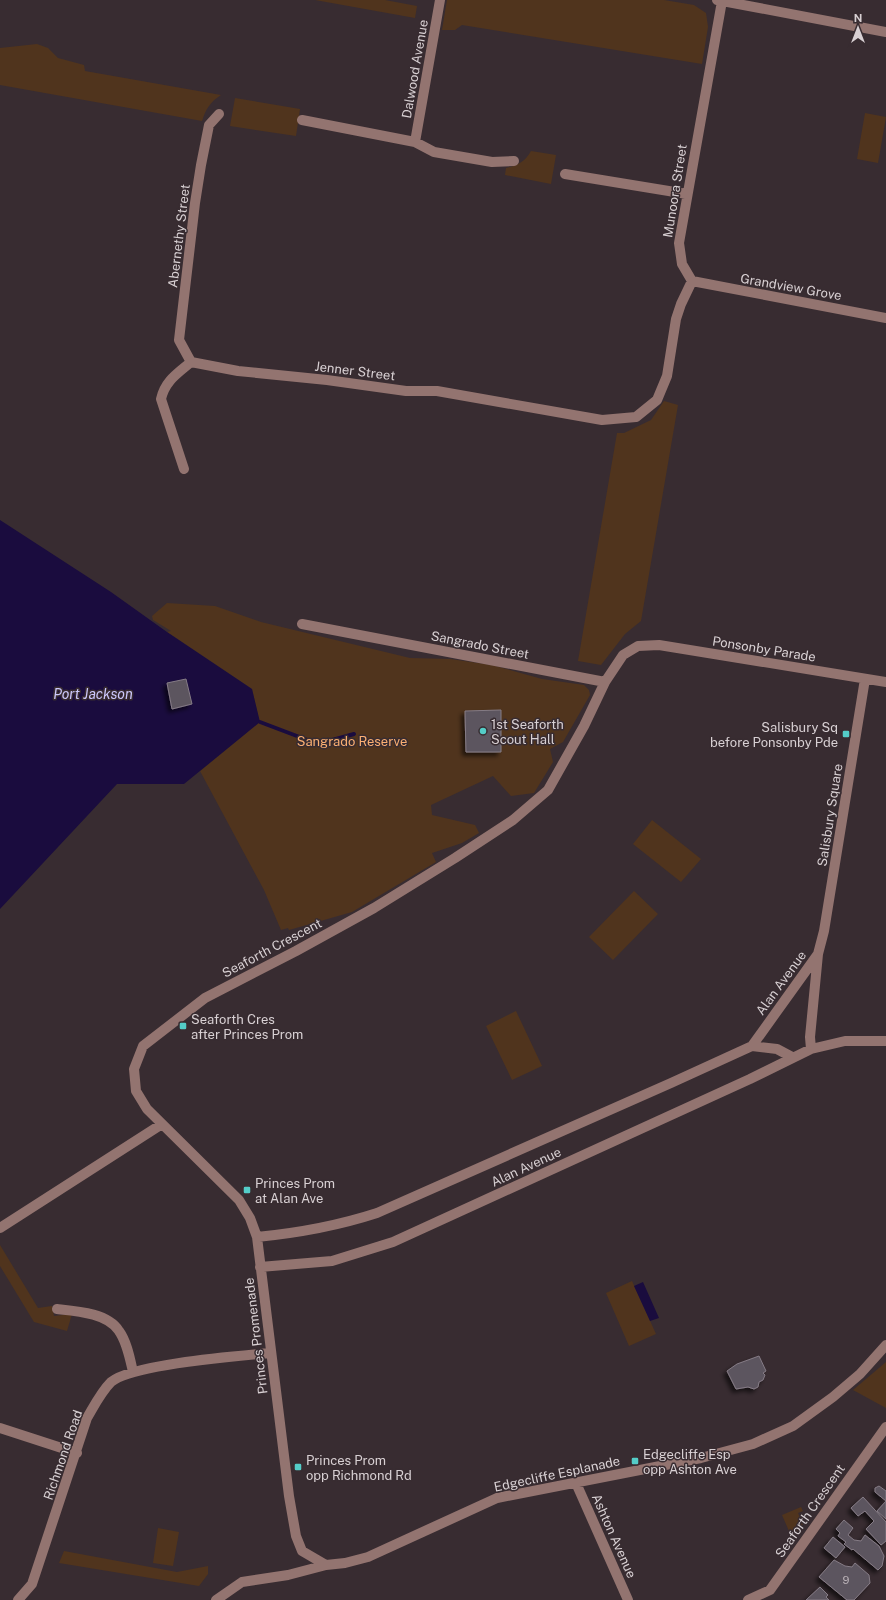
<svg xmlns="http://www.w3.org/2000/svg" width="886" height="1600" font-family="'Public Sans',sans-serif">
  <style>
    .green { fill: #50341d }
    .water { fill: #1a0c3e }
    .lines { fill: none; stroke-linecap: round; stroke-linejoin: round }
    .stream { stroke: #1a0c3e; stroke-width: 4 }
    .building { fill: #5c545e; stroke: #857c86; filter: url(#shadow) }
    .minor { stroke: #937470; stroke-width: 10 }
    .poi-dot { fill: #54cdc8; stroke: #382c31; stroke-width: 1.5 }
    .labels { text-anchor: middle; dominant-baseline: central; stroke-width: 3; stroke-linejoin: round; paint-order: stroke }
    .number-label { font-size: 11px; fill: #b9b1b6 }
    .street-label { font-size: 13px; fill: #d8d0d3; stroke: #382c31 }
    .poi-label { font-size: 13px; fill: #d8d0d3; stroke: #382c31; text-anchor: start }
    .park-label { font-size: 13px; fill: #fbaf72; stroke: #382c31 }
    .water-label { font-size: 14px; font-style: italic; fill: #ccc7fb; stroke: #382c31 }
  </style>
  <defs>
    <filter id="shadow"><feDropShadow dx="-3.5" dy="3.5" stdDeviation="2" flood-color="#0009"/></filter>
  </defs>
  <rect width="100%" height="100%" fill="#382c31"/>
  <path class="green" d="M315 0H385L417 6 415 18Z
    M447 0H664L694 5 706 13 708 27 702 64 462 25 455 30H442Z
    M37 44 48 48 58 58 84 65 85 71 221 95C210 102 206 109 202 121L0 85V48Z
    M235 98 300 109 296 136 230 126Z
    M865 113 886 117 878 163 857 159Z
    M531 151 556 155 551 184 505 175 506 168C518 165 525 162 531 151Z
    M664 401 678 405 641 621 625 634 601 665 578 661 617 433H624L651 420Z
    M167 603 215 606 261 622 410 658 450 659 492 665 542 679 584 685 589 690 590 695 563 742 550 749 553 762 534 793 511 796 493 776 431 805 432 815 475 825 479 833 462 843 432 853 436 862 352 912 289 930 288 928 281 930 264 890 200 771 245 734 259 720 252 689 167 632 171 631 153 620 152 616Z
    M652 820 701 859 681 882 633 844Z
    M634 891 658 914 613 960 589 937Z
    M516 1011 542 1066 512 1080 486 1026Z
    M0 1245 38 1308 52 1306 54 1316 72 1314 67 1331 34 1322 0 1266Z
    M632 1281 656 1334 629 1346 606 1293Z
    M886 1362V1408L853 1390Z
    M801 1507 803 1511 798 1513 803 1524 792 1538 782 1515Z
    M158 1528 179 1532 173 1566 153 1563Z
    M64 1551 177 1572 208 1566V1574L199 1586 59 1563Z"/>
  <path class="water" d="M0 520 111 592 167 632 252 689 260 722 184 784H117L0 909Z
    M643 1282 659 1318 650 1321 634 1286Z"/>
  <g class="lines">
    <path class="stream" d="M260 722 318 744 354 734"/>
  </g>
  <path class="building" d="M186 679 192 704 172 709 167 683Z
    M501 710V752H466L465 711Z
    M759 1356 766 1371 763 1373 765 1375 763 1380 759 1382 758 1387 754 1389 748 1387 736 1389 727 1371 737 1364Z
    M879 1486 886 1491V1519L877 1511 886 1501 875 1492V1488Z
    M863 1497 886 1522V1541L881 1545 866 1529 874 1521 865 1511 858 1516 851 1508Z
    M844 1520 853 1528 848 1535 854 1540 861 1541 865 1535 879 1546 884 1556 882 1566 878 1570 853 1549 852 1550 844 1544 846 1542 838 1536 840 1533 836 1529Z
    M833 1537 845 1547 836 1558 824 1548Z
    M834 1560 845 1566 852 1567 855 1563 869 1575 870 1583 854 1600H847L819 1577Z
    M820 1587 828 1595 826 1597 829 1600H806Z"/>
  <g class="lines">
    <path class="minor" d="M717 0 886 32
      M302 120 415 142 434 152 492 162 514 161
      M415 142 440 0
      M565 174 687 194
      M692 281 886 318
      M191 362 238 371 327 380 406 391H437L602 420 636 417 657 400 667 376 676 319 681 304 692 281 682 264 679 243 722 1
      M191 362 179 340 195 203 201 165 209 125 219 114
      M184 469 161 399C165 381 177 374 191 362
      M302 624 605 682
      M752 1046 777 1049 792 1057
      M811 1049 810 1037 818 954 824 931 865 679
      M0 1228 162 1124
      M257 1237C298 1233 337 1226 377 1213L671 1083 752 1046 818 954
      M260 1267 332 1261 393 1242 750 1079 811 1049 845 1041H886
      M57 1309C76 1311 108 1313 119 1331 127 1342 130 1359 133 1372
      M0 1428 77 1453
      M576 1483 628 1600
      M326 1565 302 1551 296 1536 289 1496 257 1237 250 1218 239 1200 147 1109 136 1091 134 1069 143 1046 205 998 296 951 374 908 455 858 513 820 548 790 584 726 605 682 623 655 638 646 659 645 886 682
      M18 1600 32 1584 87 1418C94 1406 101 1392 111 1382 132 1364 238 1356 270 1353
      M216 1600 242 1582 288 1575 326 1565 345 1563 368 1557 497 1498 701 1458 753 1444 793 1426 833 1397 860 1374 886 1345
      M748 1600 770 1590 886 1427"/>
  </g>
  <g class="poi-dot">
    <circle cx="483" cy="731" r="4"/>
    <rect x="842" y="730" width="8" height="8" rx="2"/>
    <rect x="179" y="1022" width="8" height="8" rx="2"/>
    <rect x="243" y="1186" width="8" height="8" rx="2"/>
    <rect x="631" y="1457" width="8" height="8" rx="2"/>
    <rect x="294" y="1463" width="8" height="8" rx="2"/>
  </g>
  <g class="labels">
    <g class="number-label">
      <text x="846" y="1580">9</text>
    </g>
    <g class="street-label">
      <text transform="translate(415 69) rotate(-80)">Dalwood Avenue</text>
      <text transform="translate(675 191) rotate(-81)">Munoora Street</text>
      <text transform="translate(179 236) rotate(-83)">Abernethy Street</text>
      <text transform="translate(791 287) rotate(10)">Grandview Grove</text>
      <text transform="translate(355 371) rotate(7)">Jenner Street</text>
      <text transform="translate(480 645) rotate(11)">Sangrado Street</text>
      <text transform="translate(764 649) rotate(9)">Ponsonby Parade</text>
      <text transform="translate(830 815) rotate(-81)">Salisbury Square</text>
      <text transform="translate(272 948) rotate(-28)">Seaforth Crescent</text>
      <text transform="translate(781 983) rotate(-54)">Alan Avenue</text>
      <text transform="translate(526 1167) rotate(-25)">Alan Avenue</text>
      <text transform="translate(256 1336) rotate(-97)">Princes Promenade</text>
      <text transform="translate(63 1455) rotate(-71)">Richmond Road</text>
      <text transform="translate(557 1474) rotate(-12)">Edgecliffe Esplanade</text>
      <text transform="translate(810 1511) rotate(-55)">Seaforth Crescent</text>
      <text transform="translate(614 1536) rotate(66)">Ashton Avenue</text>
    </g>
    <g class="poi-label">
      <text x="491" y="724">1st Seaforth<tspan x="491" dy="15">Scout Hall</tspan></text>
      <text x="838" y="727" text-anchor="end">Salisbury Sq<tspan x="838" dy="15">before Ponsonby Pde</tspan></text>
      <text x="191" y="1019">Seaforth Cres<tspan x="191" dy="15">after Princes Prom</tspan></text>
      <text x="255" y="1183">Princes Prom<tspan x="255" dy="15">at Alan Ave</tspan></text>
      <text x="643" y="1454">Edgecliffe Esp<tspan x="643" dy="15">opp Ashton Ave</tspan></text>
      <text x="306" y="1460">Princes Prom<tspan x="306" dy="15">opp Richmond Rd</tspan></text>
    </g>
    <g class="park-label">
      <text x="352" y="741">Sangrado Reserve</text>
    </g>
    <g class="water-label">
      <text x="93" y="694">Port Jackson</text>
    </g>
  </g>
  <g transform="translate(858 28)" stroke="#382c31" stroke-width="3" paint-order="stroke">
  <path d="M0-3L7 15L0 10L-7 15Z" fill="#d8d0d3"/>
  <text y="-6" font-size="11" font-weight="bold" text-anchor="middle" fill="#d8d0d3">N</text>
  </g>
</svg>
